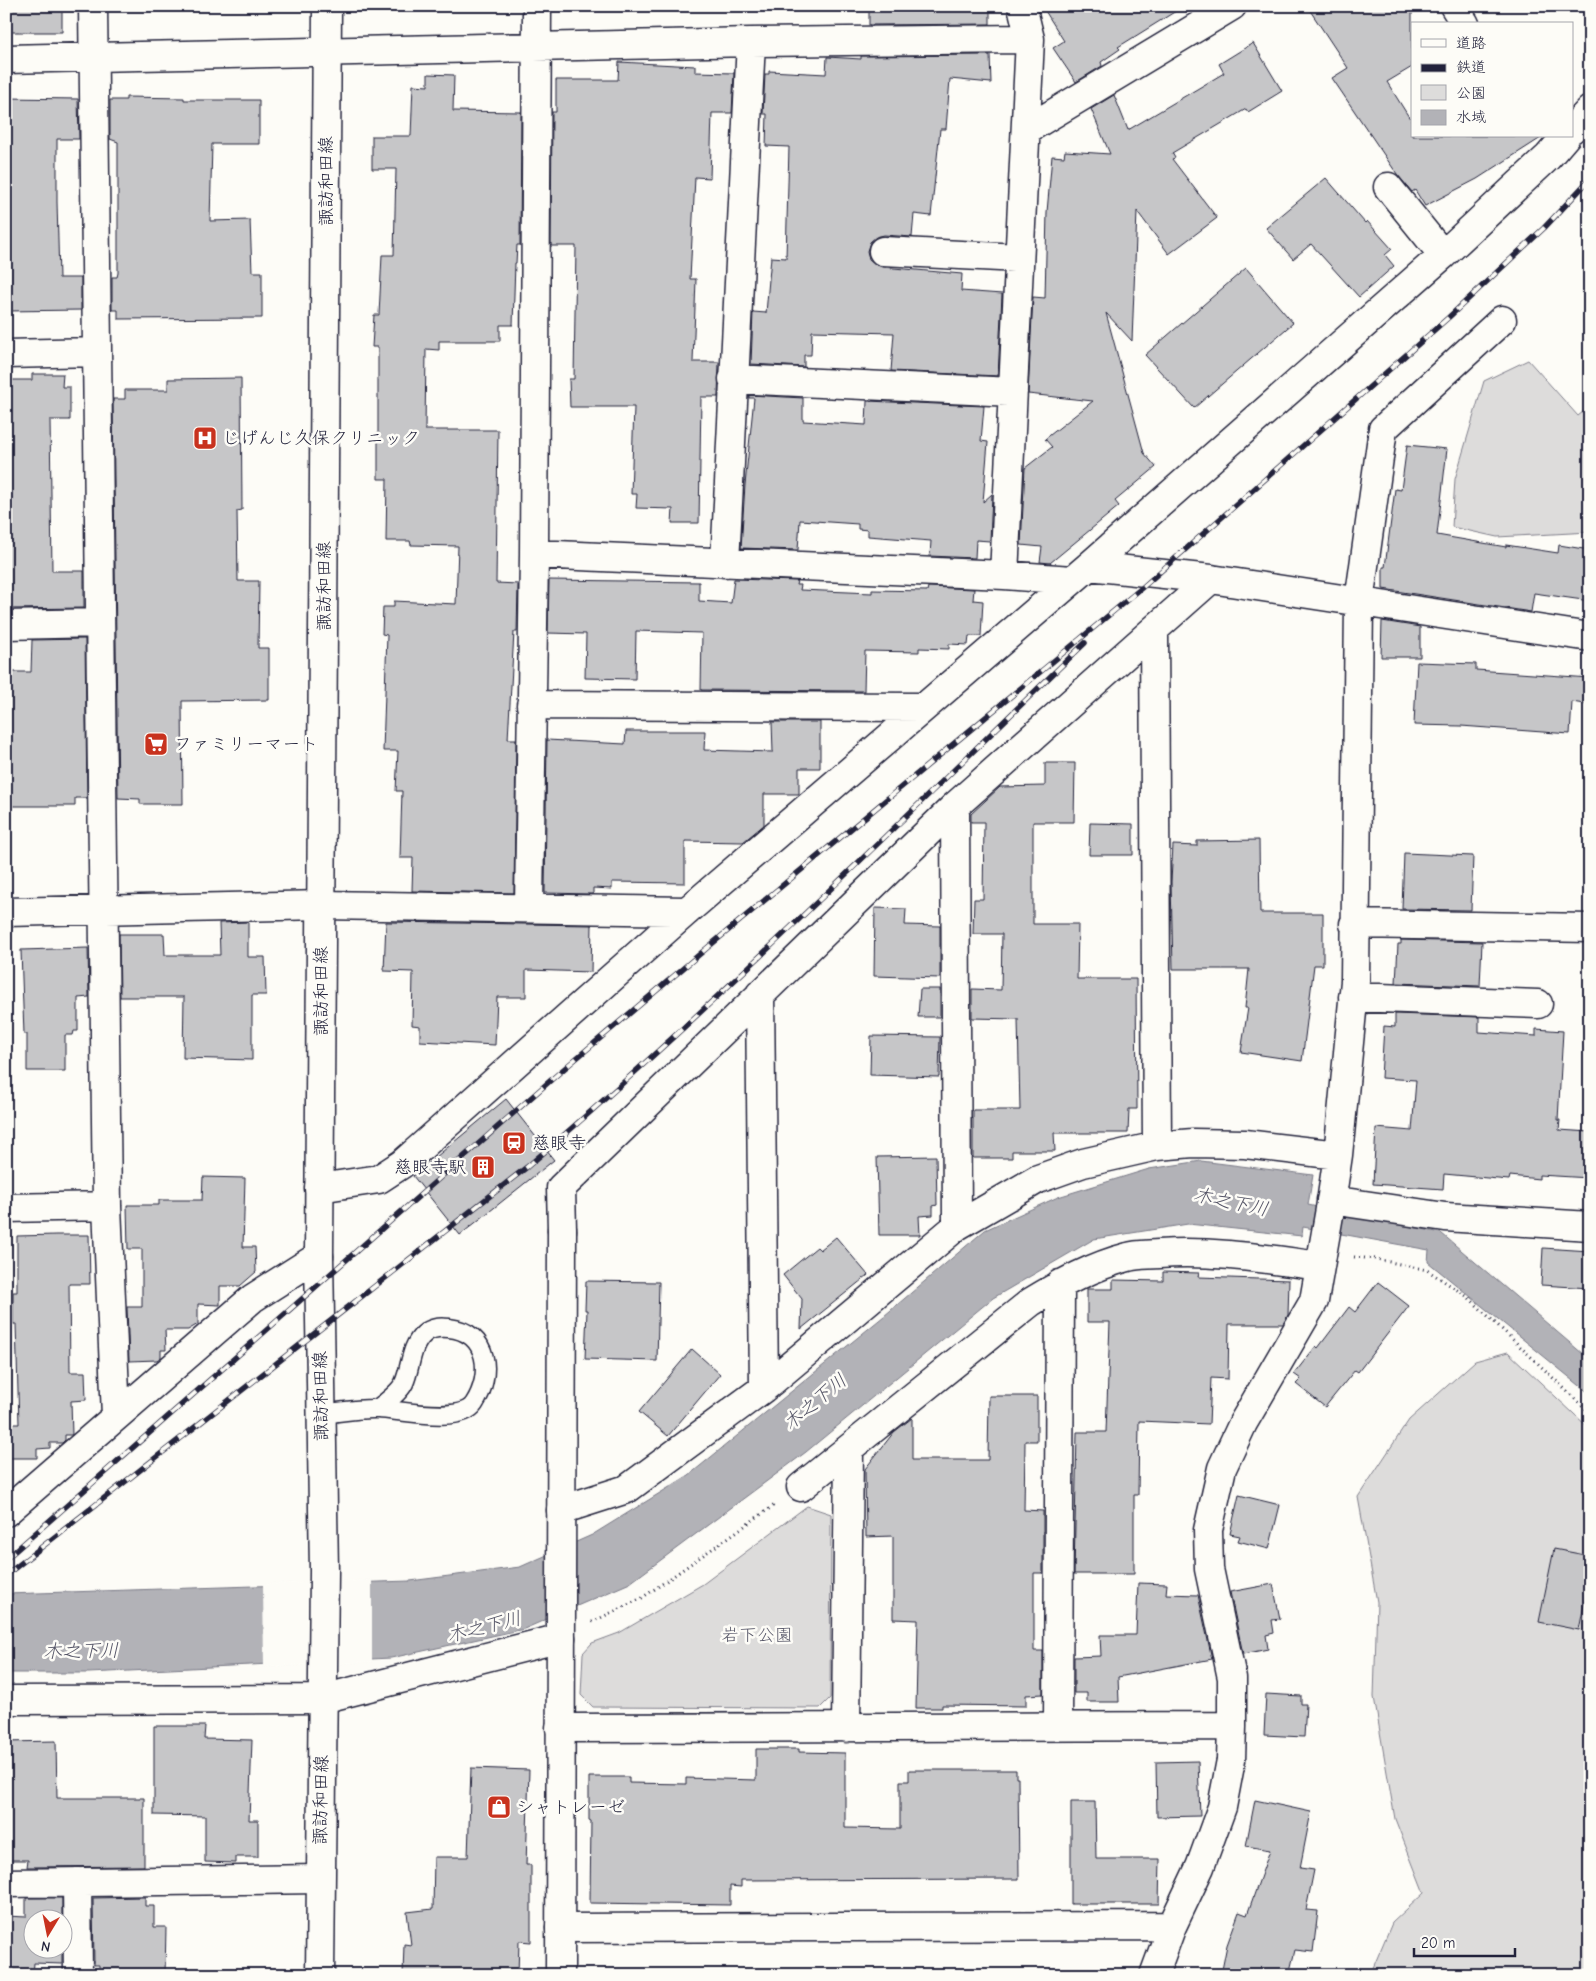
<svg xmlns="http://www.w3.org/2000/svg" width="1596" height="1981" font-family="'Comic Neue','Klee One',sans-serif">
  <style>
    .green { fill: #dddcdb; stroke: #807f8b }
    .water { fill: #b2b2b7; stroke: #787885 }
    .pier { fill: #fdfcf7 }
    .building { fill: #c6c6c8; stroke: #22223b }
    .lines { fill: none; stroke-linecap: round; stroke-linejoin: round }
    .lane-casing { stroke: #22223b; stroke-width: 21 }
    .street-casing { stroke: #22223b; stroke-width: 31 }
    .secondary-casing { stroke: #22223b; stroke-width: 31 }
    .path { stroke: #22223b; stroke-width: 3; stroke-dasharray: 1 4; stroke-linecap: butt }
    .lane { stroke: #fdfcf7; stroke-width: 18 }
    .street { stroke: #fdfcf7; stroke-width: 28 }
    .secondary { stroke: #fdfcf7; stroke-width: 28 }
    .rail-casing { stroke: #22223b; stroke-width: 5.5 }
    .rail { stroke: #fdfcf7; stroke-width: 4; stroke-dasharray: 11; stroke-linecap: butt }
    .labels { text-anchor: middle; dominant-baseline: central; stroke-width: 5; stroke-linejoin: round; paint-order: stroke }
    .street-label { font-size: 18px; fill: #22223b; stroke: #fdfcf7 }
    .poi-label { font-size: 18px; fill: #22223b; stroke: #fdfcf7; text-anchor: start }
    .park-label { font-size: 18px; fill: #5a5a6b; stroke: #fdfcf7 }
    .water-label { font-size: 19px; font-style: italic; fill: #545466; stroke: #fdfcf7 }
  </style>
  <rect width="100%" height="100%" fill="#fdfcf7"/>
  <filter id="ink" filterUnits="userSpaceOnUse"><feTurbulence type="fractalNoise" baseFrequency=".02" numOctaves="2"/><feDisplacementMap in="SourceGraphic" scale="10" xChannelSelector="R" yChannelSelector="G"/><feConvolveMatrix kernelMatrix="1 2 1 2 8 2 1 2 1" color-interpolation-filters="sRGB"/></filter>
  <g filter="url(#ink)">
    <path class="green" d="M1528 360 1578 416 1590 406V532L1497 537 1452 527 1455 479 1484 381Z
      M1508 1352 1590 1429V1975H1370L1392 1923 1424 1893 1395 1819 1374 1697 1377 1602 1358 1497 1409 1420 1475 1361Z
      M807 1506 831 1514 830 1698 820 1708 593 1707 581 1695 583 1653 592 1643 619 1633 703 1584Z"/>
    <path class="water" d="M1201 1161 1313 1175 1308 1205 1441 1233 1590 1360V1394L1428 1262 1429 1250 1303 1227 1302 1236 1188 1224 1094 1239 993 1298 806 1452 630 1583 524 1629 391 1658 89 1673H6V1594L410 1581 520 1567 592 1535 689 1475 884 1316 985 1230 1058 1197 1149 1169Z"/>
    <path class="pier" d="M372 1580V1662L264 1667 263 1584Z"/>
    <path class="building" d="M6 6H62V32H6Z
      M869 6H990V24L869 25Z
      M1042 6H1184L1118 47 1120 49 1101 62 1102 66 1076 82 1053 48 1064 41Z
      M1307 6H1412V67L1387 82 1412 122V136H1544L1477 179 1425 206 1415 190 1412 192 1397 174 1332 78 1348 68Z
      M1253 43 1282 91 1248 112 1246 109 1172 153 1175 158 1172 159 1217 218 1169 254 1137 211 1132 341 1106 313 1144 453 1156 467 1115 501 1119 506 1050 563 1040 562 1042 547 1021 545 1025 468 1052 447 1045 439 1093 401 1028 394 1033 297 1045 298 1047 212 1052 156 1064 157 1065 151 1110 154 1091 109 1114 95 1128 130 1224 73 1219 64Z
      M990 55 991 83 950 79 946 129H940L931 216 914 214 912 237 884 235 876 237 870 242 867 251 869 259 875 264 882 267 962 274 961 291 1002 294 998 376 891 371 894 333 812 331 811 355H804V367L751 364 753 312 766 313 771 257 786 258 789 147 766 146 767 114H763L765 74H769V71L826 74 827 57 861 59V56Z
      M619 62 695 66V72L734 73 732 113H712L710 178 695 177 690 279H696L693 362H719L718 397H701L699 523H672L673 509 636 508 637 494H631L634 407H570L569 379H574L576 246H551L552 112H556V80H618Z
      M428 74 454 75 453 111 521 112 520 245H517L516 263H515L513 325H500V341H439V350L426 349 425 430H498L496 583 518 584 517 632H514L508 739H516L514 893 412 891 413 858H400L402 791H396L398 751H383L387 635 382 634 383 607H394V601L456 604 458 546 411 545 410 541H386L387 479H378V347H372L374 315H379L382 255H394L396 169H372V136H411L413 85 428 86Z
      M126 97 184 98V100H259V144H212L210 221 250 220 252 272H262V318L118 319V310H112V277H117L118 273V142L110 139V100H126Z
      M6 98 78 99 79 139H57V202L59 278H81V310L6 311Z
      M1326 178 1365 223 1367 221 1392 249 1385 255 1394 266 1359 297 1311 244 1293 259 1266 228Z
      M1246 268 1293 323 1194 408 1145 355Z
      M32 374H63L62 387H70V420H50L52 571H84V608L6 609V569H8L6 380H32Z
      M241 378 242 510 237 511 238 581H259L258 648H269V700L182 701 183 804H140V799L118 798 113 399H125V390H168V379Z
      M749 395 803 398V421L866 425 867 401 984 406 981 441 988 442 983 502 992 494 990 541 976 540 975 558 930 556 931 541 868 536V530L858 529V524L800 520 798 550 741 548 745 485 754 398H749Z
      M1407 445 1447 449 1437 535 1506 547V545L1558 553 1559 545 1590 550V601L1534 593 1531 612 1383 589V567H1385L1395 489 1401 490Z
      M734 579 797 581 796 585H801L800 590 872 593V590L927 591 928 587 974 589 973 600 983 601 981 636H969L968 645 949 644V649L919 648V652L865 651 864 691 701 690 702 633 636 631 635 679 585 678 586 634 548 633 549 580 699 582V601L731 603Z
      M1382 621 1420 627V657H1381Z
      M85 639 87 798H75V806H6V672H31L32 640Z
      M1417 662 1476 664V670L1590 678V705L1572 702 1570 734 1461 726 1414 725Z
      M772 722H820V768H799V794H764V825L743 842 685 841V883L612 882V889L593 888V894L545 893 547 740 625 744 626 731H705L704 750 773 752Z
      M1045 763H1075L1074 822H1033V924H1078L1077 979H1136L1137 1109H1129L1128 1133H1054L1055 1151H1012V1158H973V1110H1020L1018 1019 972 1018V989L1001 990 1002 934H973L974 899H983L984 822H971V814L1000 787 1045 786Z
      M1090 823 1133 824V855H1089Z
      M1259 840 1260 913H1323V965H1314L1302 1061 1241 1052 1248 1008H1245L1249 969H1173L1171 882 1173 845 1197 846V841Z
      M1404 853 1473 856 1471 910 1402 909Z
      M875 908 906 909 905 925 940 926V978L874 976Z
      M248 922V957H265L266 995H252V1060L183 1058 184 997H120L119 934H164L165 955H220L219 923Z
      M386 922 592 925 591 972 526 970V997H497L495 1045 420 1041V1026L412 1025 413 972 384 971Z
      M1401 940 1482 942 1480 986 1396 983 1398 944H1401Z
      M88 948 89 997 78 998V1031H74L73 1035H65V1071H27V1034H24L21 950Z
      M920 989H940V1017H918Z
      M1395 1014 1479 1017V1032L1536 1036V1029L1563 1031 1558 1120H1560L1559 1130 1590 1132V1178L1539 1175V1179L1510 1176 1509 1180 1444 1174 1443 1189 1373 1184 1376 1128 1412 1131 1416 1080 1381 1078 1384 1026 1395 1027Z
      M871 1036 940 1037 939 1077 870 1075Z
      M506 1099 554 1160 460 1235 413 1176Z
      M936 1156 937 1205 933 1206V1215L919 1216 920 1235H879L877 1157Z
      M203 1177 245 1178 243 1247H255L256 1272 240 1286H220V1305L198 1304V1324L188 1330H165L166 1350H161V1357L157 1360 129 1361 127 1307H142V1249H128L127 1205H159V1200H202Z
      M56 1235H89L90 1284H69L70 1372H85L86 1400 71 1401 72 1435H65V1440L62 1443H50V1448L37 1449V1458H6V1424H19L16 1324H13V1292H17V1236Z
      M836 1237 868 1275 801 1329 802 1299 783 1275 817 1247 820 1250Z
      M1543 1248 1590 1251V1288L1541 1285Z
      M1163 1272 1199 1273 1198 1277 1289 1280 1288 1315 1283 1324H1229L1228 1379 1211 1378 1209 1424 1139 1421 1138 1495H1134V1574H1074L1077 1432H1106L1110 1322H1087V1289H1113V1280L1163 1281Z
      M586 1281 659 1282 657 1361 585 1359 587 1310H585Z
      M1378 1282 1409 1306 1358 1372 1355 1370 1325 1407 1296 1384 1301 1379 1294 1374 1316 1346 1318 1348 1349 1307 1355 1312Z
      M692 1349 720 1374 668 1436 639 1412Z
      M989 1396H1037V1441H1025L1024 1510 1043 1511V1573H1034V1651H1043V1694L1026 1695V1706L942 1705V1708H916L918 1620 893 1619V1536L866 1537 865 1469 894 1432 912 1418V1460H988Z
      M1239 1495 1280 1505 1269 1549 1238 1541 1240 1536 1230 1534Z
      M1554 1549 1590 1556V1575L1579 1630 1539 1622Z
      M1138 1583 1167 1584 1166 1594 1198 1595 1212 1659 1118 1677 1119 1702H1087V1693H1074V1657L1101 1656 1100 1635H1136Z
      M1273 1584 1280 1619 1272 1620 1274 1633 1266 1635 1268 1649 1243 1654 1230 1592Z
      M1266 1694 1301 1696V1704H1306L1304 1737 1264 1735Z
      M154 1726H205L204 1739 252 1740 249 1820H258V1857H236V1863L205 1862V1816L154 1815Z
      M56 1741 57 1798H144V1866L27 1867 28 1860H6V1742Z
      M756 1749H799V1752L845 1753V1828L900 1829V1781H909V1770H1016V1778H1018L1019 1879 741 1880V1887L730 1886V1905L590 1903 591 1821 589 1820V1777H629V1783L686 1784V1778L756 1780Z
      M1198 1761 1200 1816 1157 1817 1156 1762Z
      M471 1768 529 1770 526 1865H531V1942L519 1941 518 1975H403L404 1944 411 1945 407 1912 433 1909 434 1857H468Z
      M1255 1800 1311 1812 1300 1868 1314 1870 1306 1910 1318 1911 1313 1952 1295 1950 1289 1975H1221L1227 1945 1239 1912 1247 1915 1270 1850 1246 1846Z
      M1071 1802H1095L1096 1859H1160L1159 1904H1071Z
      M145 1897V1906H154V1927H166L165 1975H99V1965H94L93 1898Z
      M26 1898H62V1918H32V1948H62V1964L34 1963 33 1975H6V1916L26 1917Z"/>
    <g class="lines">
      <g class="lane-casing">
        <path id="lane" d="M321 1414C340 1412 360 1408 378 1409 400 1410 461 1424 474 1404 493 1375 489 1332 449 1328 440 1327 431 1327 424 1334 410 1346 411 1368 404 1383 399 1393 386 1402 377 1409"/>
      </g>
      <g class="street-casing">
        <path id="street" d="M93 6 107 1206 116 1416
          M1454 6 1465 24
          M6 59 751 42 1030 39
          M1572 129 1590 110
          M1026 130 1232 6
          M1388 187 1443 255
          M883 251 1019 258
          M6 354 96 352
          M733 379 1013 392
          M534 554 1004 575 1072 580
          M725 563 751 42
          M1089 566 1211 579
          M1004 575 1030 39 1022 6
          M6 625 100 623
          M1154 630 1157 1146
          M531 705 923 707
          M955 806 957 1226
          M529 907 534 554 537 6
          M6 912 322 905 687 911
          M1354 924 1590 928
          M760 994 764 1388
          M1353 997 1538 1004
          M319 1188 379 1179 402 1164 687 911 1089 566 1443 255 1548 157 1566 136
          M1331 1200 1445 1217 1590 1226
          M6 1208 107 1206
          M562 1230 561 1188 955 806 1211 579 1590 637
          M801 1487 1031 1302C1062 1283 1093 1266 1128 1257 1138 1254 1149 1255 1159 1254 1213 1250 1266 1259 1320 1266
          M561 1510 627 1489 764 1388 957 1226 1038 1179 1083 1163 1157 1146 1193 1143 1245 1144 1338 1155
          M6 1512 253 1298 319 1256
          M6 1700 322 1699 561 1638
          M1058 1726 1060 1284
          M1232 1726V1678L1209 1569 1208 1530 1222 1468 1243 1423 1314 1301 1330 1209 1338 1155 1355 981 1359 602 1383 429 1502 320
          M560 1728 1232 1726 1231 1760 1222 1807 1200 1867 1172 1926 1154 1975
          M846 1728 849 1449
          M77 1882 78 1975
          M6 1883 320 1879
          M560 1928 1172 1926"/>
      </g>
      <g class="secondary-casing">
        <path id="secondary" d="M320 1975 324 1571 319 1256 327 6
          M560 1975 562 1230"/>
      </g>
      <path class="path" d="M1354 1257 1376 1259 1427 1270 1468 1297 1590 1413
        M592 1622 642 1598 776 1504"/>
      <use href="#lane" class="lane"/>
      <use href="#street" class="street"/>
      <use href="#secondary" class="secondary"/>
      <g class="rail-casing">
        <path id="rail" d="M6 1559 559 1073 707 948 1144 586 1449 317 1544 228 1590 179
          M6 1575 527 1167C721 1001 901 820 1085 643"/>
      </g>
      <use href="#rail" class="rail"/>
    </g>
  </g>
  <defs>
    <g id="hospital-square" transform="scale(1.25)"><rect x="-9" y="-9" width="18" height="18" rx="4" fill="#c8321e" stroke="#fdfcf7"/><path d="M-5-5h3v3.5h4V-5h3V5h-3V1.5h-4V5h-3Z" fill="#fff"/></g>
    <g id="supermarket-square" transform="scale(1.25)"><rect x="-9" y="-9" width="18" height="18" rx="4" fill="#c8321e" stroke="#fdfcf7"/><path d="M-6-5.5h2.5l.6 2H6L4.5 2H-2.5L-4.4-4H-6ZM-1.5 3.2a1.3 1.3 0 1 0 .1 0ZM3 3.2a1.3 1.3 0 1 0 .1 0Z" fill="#fff"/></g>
    <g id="station-square" transform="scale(1.25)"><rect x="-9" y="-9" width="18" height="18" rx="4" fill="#c8321e" stroke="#fdfcf7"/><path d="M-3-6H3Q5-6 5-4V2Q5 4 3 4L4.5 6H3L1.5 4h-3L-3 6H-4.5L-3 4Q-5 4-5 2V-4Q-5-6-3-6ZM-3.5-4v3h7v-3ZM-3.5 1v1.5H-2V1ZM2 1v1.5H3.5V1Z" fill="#fff"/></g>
    <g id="building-square" transform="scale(1.25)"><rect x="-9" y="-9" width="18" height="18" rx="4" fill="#c8321e" stroke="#fdfcf7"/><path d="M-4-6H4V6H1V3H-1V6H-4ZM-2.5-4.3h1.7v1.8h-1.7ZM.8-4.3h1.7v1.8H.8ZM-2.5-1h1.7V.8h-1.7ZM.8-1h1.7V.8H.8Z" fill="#fff"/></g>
    <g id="shop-square" transform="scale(1.25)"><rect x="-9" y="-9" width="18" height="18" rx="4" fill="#c8321e" stroke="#fdfcf7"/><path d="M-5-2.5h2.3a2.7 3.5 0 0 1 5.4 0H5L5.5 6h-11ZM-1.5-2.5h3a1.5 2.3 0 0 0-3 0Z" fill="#fff"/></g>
  </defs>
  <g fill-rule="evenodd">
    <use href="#hospital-square" x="205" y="438"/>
    <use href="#supermarket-square" x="156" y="744"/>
    <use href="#station-square" x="514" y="1143"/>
    <use href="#building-square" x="483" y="1167"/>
    <use href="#shop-square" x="499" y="1807"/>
  </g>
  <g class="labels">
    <g class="street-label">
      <text transform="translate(326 181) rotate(-90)">諏訪和田線</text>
      <text transform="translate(324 586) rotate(-90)">諏訪和田線</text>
      <text transform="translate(321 991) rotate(-90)">諏訪和田線</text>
      <text transform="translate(321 1396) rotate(-91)">諏訪和田線</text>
      <text transform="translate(321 1800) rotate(-89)">諏訪和田線</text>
    </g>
    <g class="poi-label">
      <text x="222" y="438">じげんじ久保クリニック</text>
      <text x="174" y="744">ファミリーマート</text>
      <text x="532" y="1143">慈眼寺</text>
      <text x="466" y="1167" text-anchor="end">慈眼寺駅</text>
      <text x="516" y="1807">シャトレーゼ</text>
    </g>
    <g class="park-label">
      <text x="757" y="1635">岩下公園</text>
    </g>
    <g class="water-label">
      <text transform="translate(1231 1202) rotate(12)">木之下川</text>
      <text transform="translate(815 1402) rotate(-40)">木之下川</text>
      <text transform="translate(484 1627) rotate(-14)">木之下川</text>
      <text transform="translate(81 1651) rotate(-1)">木之下川</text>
    </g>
  </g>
  <rect width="1596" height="1981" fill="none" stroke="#fdfcf7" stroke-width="25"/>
  <rect x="12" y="12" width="1571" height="1956" fill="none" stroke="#22223b" stroke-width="2" filter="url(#ink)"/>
  <rect x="1411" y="22" width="162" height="115" fill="#fdfcf7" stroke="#a5a5ac"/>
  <rect x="1421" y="39" width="25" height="8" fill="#fdfcf7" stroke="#a5a5ac"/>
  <text x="1456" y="48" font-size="15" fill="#22223b">道路</text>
  <rect x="1421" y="64" width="25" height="8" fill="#22223b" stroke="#a5a5ac"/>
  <text x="1456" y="72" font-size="15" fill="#22223b">鉄道</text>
  <rect x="1421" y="85" width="25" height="15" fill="#dddcdb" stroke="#a5a5ac"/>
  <text x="1456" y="98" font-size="15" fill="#22223b">公園</text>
  <rect x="1421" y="110" width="25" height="15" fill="#b2b2b7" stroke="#a5a5ac"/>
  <text x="1456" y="122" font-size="15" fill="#22223b">水域</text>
  <g transform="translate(48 1934) rotate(190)"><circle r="24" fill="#fdfcf7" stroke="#a5a5ac"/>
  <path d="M0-4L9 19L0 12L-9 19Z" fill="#c8321e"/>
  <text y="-8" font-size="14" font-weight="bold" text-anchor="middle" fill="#22223b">N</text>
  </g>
  <path d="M1414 1948v8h101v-8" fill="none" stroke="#22223b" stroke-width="2.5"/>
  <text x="1421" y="1948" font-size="15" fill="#22223b" stroke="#fdfcf7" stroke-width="4" paint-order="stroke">20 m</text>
</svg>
